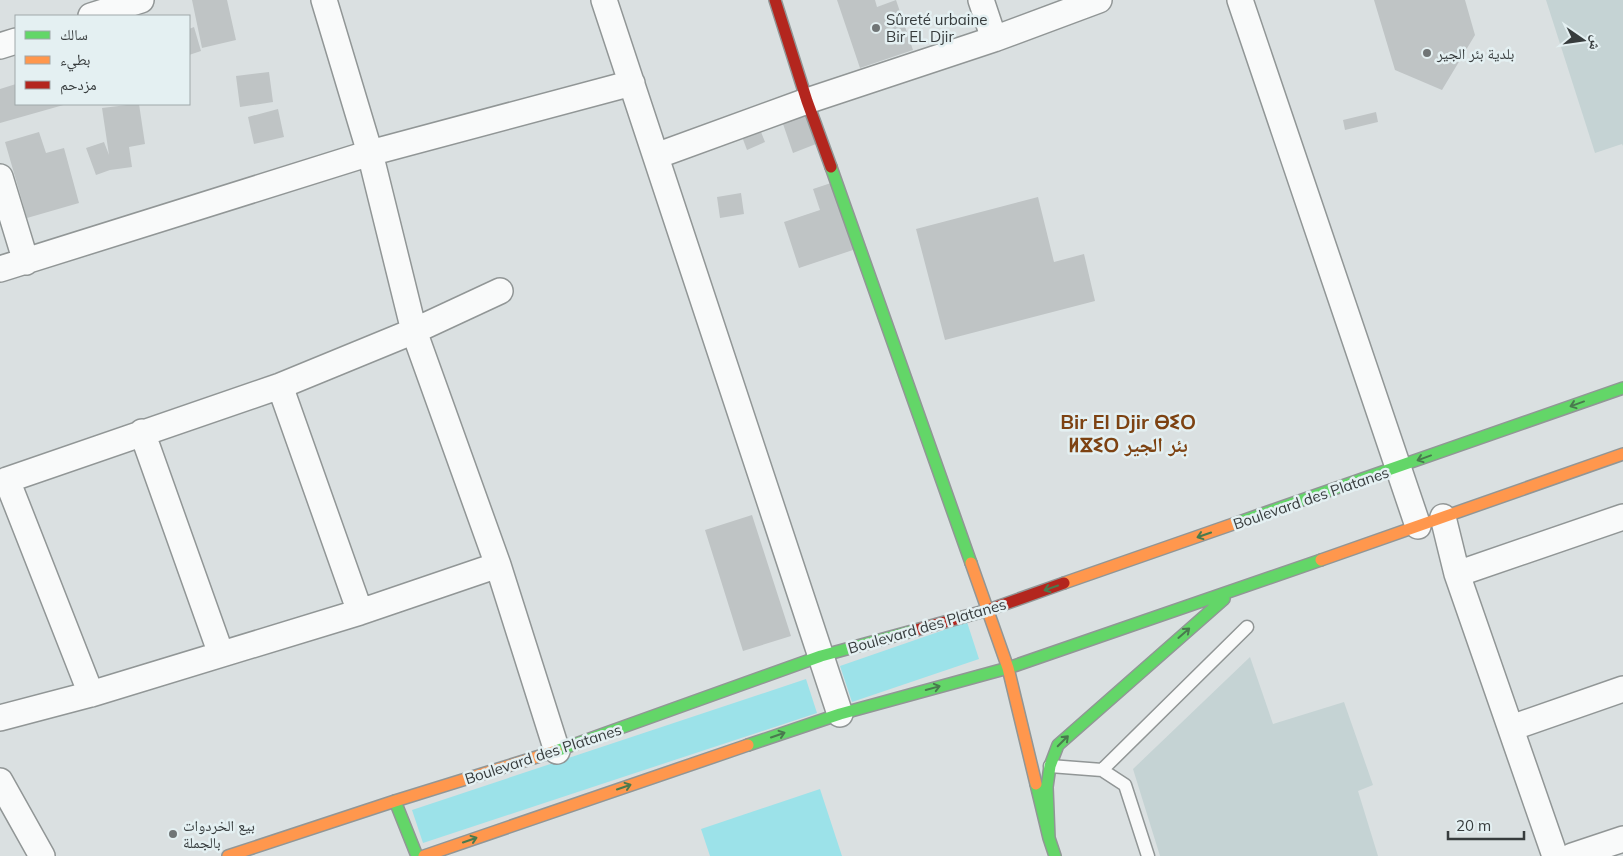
<svg xmlns="http://www.w3.org/2000/svg" width="1623" height="856" font-family="Mulish,'Noto Naskh Arabic','Noto Sans Tifinagh',sans-serif">
  <style>
    .built { fill: #c5d3d4 }
    .green { fill: #9ce2e9 }
    .building { fill: #bfc4c5 }
    .lines { fill: none; stroke-linecap: round; stroke-linejoin: round }
    .lane-casing { stroke: #919696; stroke-width: 15 }
    .street-casing { stroke: #919696; stroke-width: 28 }
    .fast-casing { stroke: #919696; stroke-width: 14 }
    .slow-casing { stroke: #919696; stroke-width: 14 }
    .jam-casing { stroke: #919696; stroke-width: 14 }
    .lane { stroke: #f9fafa; stroke-width: 12 }
    .street { stroke: #f9fafa; stroke-width: 25 }
    .fast { stroke: #63d668; stroke-width: 11 }
    .slow { stroke: #ff974d; stroke-width: 11 }
    .jam { stroke: #b3261e; stroke-width: 11 }
    .oneway { stroke: #497a4e }
    .poi-dot { fill: #707576; stroke: #e4f0f2; stroke-width: 2 }
    .labels { text-anchor: middle; dominant-baseline: central; stroke-width: 5; stroke-linejoin: round; paint-order: stroke }
    .poi-label { font-size: 15px; fill: #373c3d; stroke: #e4f0f2; text-anchor: start }
    .street-label { font-size: 15px; fill: #373c3d; stroke: #e4f0f2 }
    .district-label { font-size: 20px; font-weight: bold; fill: #7d4212; stroke: #e4f0f2 }
  </style>
  <rect width="100%" height="100%" fill="#dae0e1"/>
  <path class="built" d="M1546 0H1623V146L1622 144 1595 153Z
    M1250 657 1273 724 1344 702 1373 785 1358 791 1378 856H1160L1133 769Z"/>
  <path class="green" d="M967 622 979 659 852 702 840 666Z
    M806 679 817 713 423 843 412 810Z
    M820 789 842 856H710L701 829Z"/>
  <path class="building" d="M192 0H227L236 40 202 48Z
    M837 0H875L877 7 896 0 913 50 860 68Z
    M1374 0H1465L1475 35 1442 90 1395 70Z
    M194 27 201 51 189 55V29Z
    M269 72 273 102 240 107 236 76Z
    M16 84V104H67L0 123V89Z
    M135 104H139L145 144 129 147 132 167 110 170 96 175 86 148 104 142 109 155 102 108Z
    M278 109 284 137 254 144 248 117Z
    M1376 112 1378 122 1345 130 1343 120Z
    M805 113 816 144 793 153 782 121Z
    M759 127 765 142 747 150 741 134Z
    M39 132 46 153 64 148 79 203 27 218 5 142Z
    M834 182 856 249 799 268 784 222 820 210 813 189Z
    M741 193 744 214 720 218 717 197Z
    M1038 197 1054 262 1084 254 1095 301 945 340 916 229Z
    M752 515 791 636 743 651 705 530Z"/>
  <g class="lines">
    <g class="lane-casing">
      <path id="lane" d="M1050 766 1102 770 1125 785 1148 856
        M1102 770 1247 627"/>
    </g>
    <g class="street-casing">
      <path id="street" d="M324 0 370 153 414 331 498 565 557 751
        M604 0 840 714
        M981 0 994 39
        M1240 0 1418 526
        M91 16 141 0
        M0 46 16 41
        M656 156 807 101 994 39 1099 0
        M0 177 26 262
        M0 269 370 153 632 83
        M280 386 360 612
        M142 432 221 654
        M1443 517 1457 574 1555 856
        M1457 574 1623 517
        M91 694 7 480 280 386 414 331 500 291
        M0 718 91 694 360 612 498 565
        M1511 728 1623 689
        M0 781 42 856
        M1572 856 1623 839"/>
    </g>
    <g class="fast-casing">
      <path id="fast" d="M831 167 971 563
        M1239 522 1623 388
        M748 745 840 714 1008 668 1321 560
        M556 751 821 656 916 630
        M1036 784 1049 838 1055 856
        M395 801 417 856
        M1049 838 1047 787 1050 766 1058 745 1224 599"/>
    </g>
    <g class="slow-casing">
      <path id="slow" d="M1321 560 1623 454
        M971 563 1008 668 1036 784
        M1064 583 1239 522
        M228 856 395 801 556 751
        M424 856 748 745"/>
    </g>
    <g class="jam-casing">
      <path id="jam" d="M775 0 807 101 831 167
        M916 630 988 610 1064 583"/>
    </g>
    <use href="#lane" class="lane"/>
    <use href="#street" class="street"/>
    <use href="#fast" class="fast"/>
    <use href="#slow" class="slow"/>
    <use href="#jam" class="jam"/>
  </g>
  <defs><path id="oneway-shaft" d="M-6 0H5M1.5-3L5.5 0L1.5 3" fill="none" stroke-width="1.6" stroke-linecap="round" stroke-linejoin="round" transform="scale(1.25)"/></defs>
  <g class="oneway">
    <use href="#oneway-shaft" transform="translate(1577 404) rotate(160)"/>
    <use href="#oneway-shaft" transform="translate(1424 458) rotate(160)"/>
    <use href="#oneway-shaft" transform="translate(1204 535) rotate(161)"/>
    <use href="#oneway-shaft" transform="translate(1051 588) rotate(161)"/>
    <use href="#oneway-shaft" transform="translate(1184 633) rotate(-41)"/>
    <use href="#oneway-shaft" transform="translate(933 688) rotate(-15)"/>
    <use href="#oneway-shaft" transform="translate(778 735) rotate(-19)"/>
    <use href="#oneway-shaft" transform="translate(1063 741) rotate(-45)"/>
    <use href="#oneway-shaft" transform="translate(624 787) rotate(-19)"/>
    <use href="#oneway-shaft" transform="translate(470 840) rotate(-19)"/>
  </g>
  <g class="poi-dot">
    <circle cx="876" cy="28" r="5"/>
    <circle cx="1427" cy="53" r="5"/>
    <circle cx="173" cy="834" r="5"/>
  </g>
  <g class="labels">
    <g class="poi-label">
      <text x="886" y="19">Sûreté urbaine<tspan x="886" dy="17">Bir EL Djir</tspan></text>
      <text x="1437" y="53">بلدية بئر الجير</text>
      <text x="183" y="825">بيع الخردوات<tspan x="183" dy="17">بالجملة</tspan></text>
    </g>
    <g class="street-label">
      <text transform="translate(1311 498) rotate(-19)">Boulevard des Platanes</text>
      <text transform="translate(927 626) rotate(-16)">Boulevard des Platanes</text>
      <text transform="translate(543 754) rotate(-18)">Boulevard des Platanes</text>
    </g>
    <g class="district-label">
      <text x="1128" y="421">Bir El Djir ⴱⵉⵔ<tspan x="1128" dy="23">ⵍⴵⵉⵔ بئر الجير</tspan></text>
    </g>
  </g>
  <rect x="15" y="15" width="175" height="90" fill="#e4f0f2" stroke="#9fa8aa"/>
  <rect x="25" y="31" width="25" height="8" fill="#63d668" stroke="#9fa8aa"/>
  <text x="60" y="40" font-size="15" fill="#373c3d">سالك</text>
  <rect x="25" y="56" width="25" height="8" fill="#ff974d" stroke="#9fa8aa"/>
  <text x="60" y="65" font-size="15" fill="#373c3d">بطيء</text>
  <rect x="25" y="81" width="25" height="8" fill="#b3261e" stroke="#9fa8aa"/>
  <text x="60" y="90" font-size="15" fill="#373c3d">مزدحم</text>
  <g transform="translate(1583 40) rotate(103)" stroke="#e4f0f2" stroke-width="4" paint-order="stroke">
  <path d="M0-4L9 19L0 12L-9 19Z" fill="#373c3d"/>
  <text y="-8" font-size="14" font-weight="bold" text-anchor="middle" fill="#373c3d">ش</text>
  </g>
  <path d="M1448 831v8h76v-8" fill="none" stroke="#373c3d" stroke-width="2.5"/>
  <text x="1456" y="831" font-size="15" fill="#373c3d" stroke="#e4f0f2" stroke-width="4" paint-order="stroke">20 m</text>
</svg>
